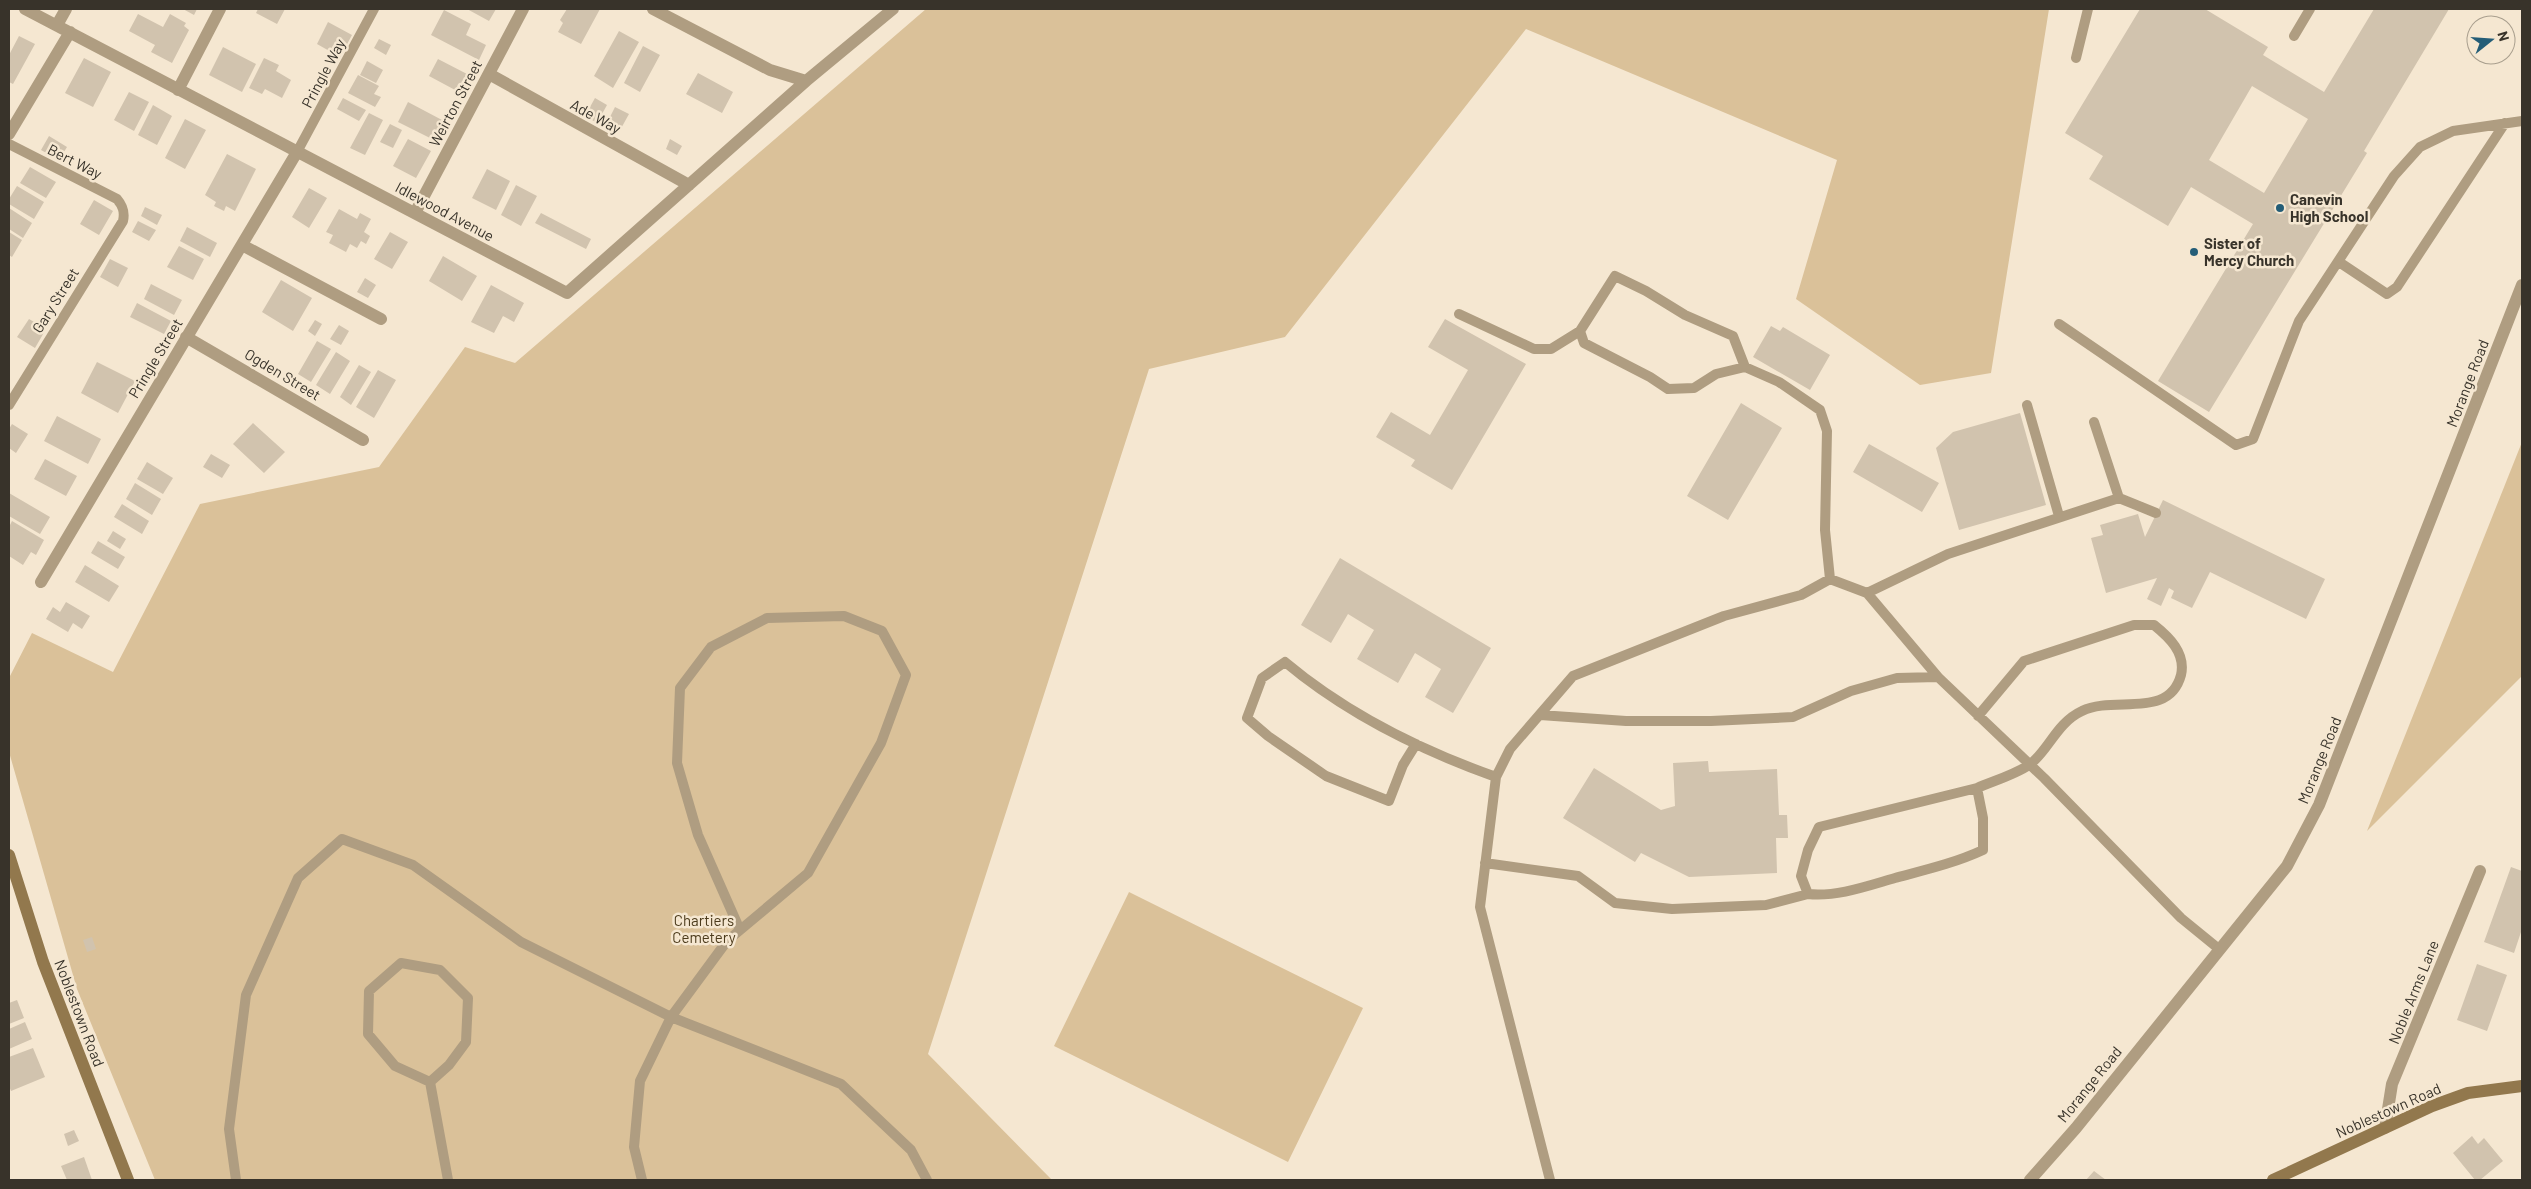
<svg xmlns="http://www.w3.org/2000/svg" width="2531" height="1189" font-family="Barlow,sans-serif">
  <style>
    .green { fill: #dac199 }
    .building { fill: #d1c3ae; fill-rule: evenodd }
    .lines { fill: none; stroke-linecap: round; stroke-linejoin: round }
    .service { stroke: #af9d81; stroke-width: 10 }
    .minor { stroke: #af9d81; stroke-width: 12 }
    .tertiary { stroke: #af9d81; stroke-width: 12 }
    .secondary { stroke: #92784d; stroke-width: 12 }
    .poi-dot { fill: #245d77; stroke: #f5e7d1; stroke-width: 2 }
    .labels { text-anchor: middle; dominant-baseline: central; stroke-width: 5; stroke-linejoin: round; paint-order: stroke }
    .street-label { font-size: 15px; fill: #38332a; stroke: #f5e7d1 }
    .poi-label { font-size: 15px; font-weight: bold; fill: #38332a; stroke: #f5e7d1; text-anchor: start }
    .park-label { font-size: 15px; fill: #4b3a1b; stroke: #f5e7d1 }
  </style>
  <rect width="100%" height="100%" fill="#f5e7d1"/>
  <path class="green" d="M926 9H2049L1991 373 1920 385 1796 299 1837 160 1526 29 1285 337 1149 369 928 1054 1052 1180H155L77 989 9 752V678L32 633 113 672 200 504 379 467 465 347 515 363Z
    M2522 442V676L2367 831Z
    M1129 892 1363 1008 1288 1162 1054 1046Z"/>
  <path class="building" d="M183 9H197L194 15Z
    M258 9H285L277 24 256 13Z
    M467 9H496L489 21Z
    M567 9H600L581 44 558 32 563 23 560 20Z
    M2140 9H2205L2268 47 2263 55 2324 92 2374 9H2449L2364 151 2367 153 2209 412 2158 381 2253 224 2191 187 2168 226 2089 179 2103 156 2065 133ZM2252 86 2308 119 2264 193 2209 160Z
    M444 10 471 24 466 35 486 45 479 60 431 35Z
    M138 14 163 27 170 14 186 23 184 26 189 30 172 63 151 52 155 45 129 31Z
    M328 22 352 35 340 57 317 44Z
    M619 31 639 42 613 88 594 76Z
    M19 36 35 44 13 84 9 82V55Z
    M379 39 391 45 386 55 374 48Z
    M643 46 660 55 640 92 624 83Z
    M223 47 256 64 242 92 209 75Z
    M84 58 111 72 93 107 65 93Z
    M264 58 279 65 276 71 291 80 282 98 265 89 262 94 249 88Z
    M438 59 467 74 457 91 429 76Z
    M367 61 383 70 376 83 360 75Z
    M698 73 733 92 722 113 686 94Z
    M358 75 379 86 374 94 381 97 375 107 348 93Z
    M129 92 149 102 134 131 114 120Z
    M343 98 366 110 359 121 337 109Z
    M595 98 607 105 597 123 585 116Z
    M408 102 442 120 432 139 398 122Z
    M153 105 172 116 157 145 138 135Z
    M615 107 629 114 619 132 606 125Z
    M369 113 383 120 365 155 350 148Z
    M185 119 206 130 185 169 165 158Z
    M390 124 402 130 393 148 380 142Z
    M49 136 67 147 59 160 41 150Z
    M408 139 431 151 416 178 393 166Z
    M670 139 682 146 677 155 666 149Z
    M227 154 256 169 235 211 226 206 224 211 214 206 216 202 205 195Z
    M30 167 56 182 46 198 20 183Z
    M487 169 510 181 496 210 472 198Z
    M516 185 537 196 521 226 501 215Z
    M17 186 44 202 34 219 9 204V199Z
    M309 188 327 198 309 228 292 217Z
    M94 200 113 211 99 235 80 224Z
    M145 207 162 215 157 225 141 216Z
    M9 208 32 223 23 238 9 229Z
    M339 209 357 219 360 213 371 219 364 232 370 236 366 244 361 241 357 248 350 244 346 252 329 243 333 235 326 232Z
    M541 213 591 239 586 249 535 223Z
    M138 221 156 230 149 241 132 232Z
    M187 227 217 243 210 257 180 241Z
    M9 232 22 240 12 257 9 255Z
    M390 232 408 242 392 269 374 259Z
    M179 246 204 259 193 280 167 267Z
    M443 256 477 276 462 301 429 281Z
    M110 259 128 268 118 287 100 277Z
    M365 278 376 285 368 298 357 292Z
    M281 280 312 298 293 331 262 312Z
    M151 284 182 300 174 315 144 299Z
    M491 285 524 303 514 322 503 316 494 333 471 322Z
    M137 303 171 321 164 334 130 317Z
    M29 319 46 329 35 348 17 337Z
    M1445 319 1526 364 1452 490 1411 466 1415 460 1376 437 1391 412 1430 435 1468 370 1428 347Z
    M315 320 322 324 315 336 308 331Z
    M339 325 349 331 341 345 330 339Z
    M1771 326 1780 331 1783 327 1830 355 1810 390 1753 357Z
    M317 341 331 349 311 382 298 374Z
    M336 352 350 361 330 394 316 385Z
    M97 362 135 381 118 413 81 393Z
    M359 365 371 372 351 405 340 397Z
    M378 370 396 380 374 418 356 407Z
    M1741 403 1782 428 1728 520 1687 496Z
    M2020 413 2046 505 1959 530 1936 448 1953 432Z
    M57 416 101 439 88 464 44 441Z
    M253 423 285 452 264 473 233 444Z
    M12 424 28 434 16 453 9 448V429Z
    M1869 444 1939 483 1922 512 1853 472Z
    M211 454 230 465 222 478 203 467Z
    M45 459 77 476 66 496 34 479Z
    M147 462 173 478 163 494 137 479Z
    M135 483 161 499 152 515 126 499Z
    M9 493 50 517 40 534 9 516Z
    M2163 500 2325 579 2306 619 2210 572 2192 608 2171 598 2174 591 2169 588 2161 606 2147 599 2157 578 2106 593 2091 538 2103 535 2100 525 2138 514 2145 537Z
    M122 504 149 521 142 534 114 517Z
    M12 521 44 540 36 555 31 552 23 565 9 556V527Z
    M113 531 126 539 120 549 107 541Z
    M98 541 125 557 118 569 91 553Z
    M1340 558 1491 648 1453 713 1425 697 1441 669 1415 653 1398 683 1357 659 1374 630 1348 614 1331 643 1301 625Z
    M85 565 119 586 109 602 75 582Z
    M66 602 90 616 82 629 73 623 68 632 46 619 53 607 60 612Z
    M1708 761 1709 772 1777 769 1779 815H1787L1788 838H1776L1777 873 1689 877 1641 853 1635 862 1563 818 1594 768 1661 810 1675 806 1673 763Z
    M2511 867 2522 871V929L2514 953 2484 942Z
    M92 937 96 949 87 952 83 940Z
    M2477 964 2507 975 2487 1031 2457 1020Z
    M17 1000 24 1018 9 1024V1003Z
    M25 1022 32 1039 9 1049V1029Z
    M33 1048 45 1077 11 1091 9 1086V1057Z
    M74 1130 79 1141 68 1146 64 1134Z
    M2472 1136 2478 1144 2484 1138 2503 1161 2480 1180H2475L2453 1153Z
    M84 1157 92 1180H67L61 1166Z
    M2094 1171 2106 1180H2086Z"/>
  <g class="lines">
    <path class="service" d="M2294 36 2310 9
      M2076 58 2088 9
      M9 144 117 199C123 206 125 212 123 221L9 405
      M297 152 374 9
      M2339 262 2387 294 2397 287 2505 123
      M1459 314 1534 349H1551L1580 331
      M2059 324 2236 445 2253 439 2299 321 2394 176 2420 147 2453 131 2522 121
      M1745 367 1733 336 1685 315 1646 291 1615 276 1580 331 1584 343 1650 377 1668 389 1694 388 1716 374 1745 367 1779 382 1820 410 1827 431 1825 530 1830 579
      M2027 405 2059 516
      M2094 422 2119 498 2156 513
      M1867 593 1948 554 2119 498
      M1540 715 1626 721H1711L1793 717 1851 691 1897 678 1938 677 2044 778 2181 918 2219 949
      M1416 744 1403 765 1389 801 1326 776 1268 736 1247 718 1262 678 1285 662C1347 714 1420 750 1496 777
      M1977 788 1819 827 1808 850 1801 876 1808 894C1837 897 1867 886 1895 878 1925 870 1955 863 1983 850V818L1977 788C1993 781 2014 775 2029 765 2048 752 2056 723 2082 711 2114 695 2169 720 2181 675 2186 653 2169 637 2154 625H2134L2024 661 1978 716
      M1485 863 1578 876 1615 903 1672 909 1766 905 1808 894
      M401 963 440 970 468 998 466 1042 449 1065 430 1082 395 1066 368 1034 369 991Z
      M430 1082 448 1180
      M236 1180 229 1129 246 995 298 878 342 839 413 865 521 942 671 1017 841 1084 911 1150 927 1180
      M642 1180 634 1147 640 1081 671 1017 727 941 808 873 881 743 906 675 882 631 844 616 767 618 711 647 680 688 677 763 698 835 740 930
      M1550 1180 1480 907 1496 777 1510 749 1573 676 1724 616 1801 595 1830 579 1867 593 1938 677"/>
    <path class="minor" d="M25 9 567 293 806 81 893 9
      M653 9 770 70 806 81
      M57 25 66 9
      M489 74 689 185
      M178 90 220 9
      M9 134 70 32
      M415 213 523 9
      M242 245 381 319
      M186 337 363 440
      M41 582 297 152
      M2385 1128 2392 1084 2480 871"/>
    <path class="tertiary" d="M2030 1180 2076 1128 2287 866 2319 805 2522 285"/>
    <path class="secondary" d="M9 855 43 962 128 1180
      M2273 1180 2432 1106 2468 1093 2522 1086"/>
  </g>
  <g class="poi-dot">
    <circle cx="2280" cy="208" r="5"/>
    <circle cx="2194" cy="252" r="5"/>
  </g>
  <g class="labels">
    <g class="street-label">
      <text transform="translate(323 73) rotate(-62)">Pringle Way</text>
      <text transform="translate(455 103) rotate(-62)">Weirton Street</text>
      <text transform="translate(596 116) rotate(29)">Ade Way</text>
      <text transform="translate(75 161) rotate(27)">Bert Way</text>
      <text transform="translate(445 211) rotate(28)">Idlewood Avenue</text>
      <text transform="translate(55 300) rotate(-58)">Gary Street</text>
      <text transform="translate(155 358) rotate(-59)">Pringle Street</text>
      <text transform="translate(283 374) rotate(31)">Ogden Street</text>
      <text transform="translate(2467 383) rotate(-69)">Morange Road</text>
      <text transform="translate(2319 760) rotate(-68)">Morange Road</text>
      <text transform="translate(2413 992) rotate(-68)">Noble Arms Lane</text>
      <text transform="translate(80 1013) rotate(69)">Noblestown Road</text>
      <text transform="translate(2089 1084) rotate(-51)">Morange Road</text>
      <text transform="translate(2388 1110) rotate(-24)">Noblestown Road</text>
    </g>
    <g class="poi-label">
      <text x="2290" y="199">Canevin<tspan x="2290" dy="17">High School</tspan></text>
      <text x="2204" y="243">Sister of<tspan x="2204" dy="17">Mercy Church</tspan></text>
    </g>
    <g class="park-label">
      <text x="704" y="920">Chartiers<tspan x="704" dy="17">Cemetery</tspan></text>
    </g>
  </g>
  <rect width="2531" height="1189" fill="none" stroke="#38332a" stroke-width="20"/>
  <g transform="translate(2491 40) rotate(73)"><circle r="24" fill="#f5e7d1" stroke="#a99f8e"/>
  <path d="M0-4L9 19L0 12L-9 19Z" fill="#245d77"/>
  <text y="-8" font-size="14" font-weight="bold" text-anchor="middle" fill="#38332a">N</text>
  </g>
</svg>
